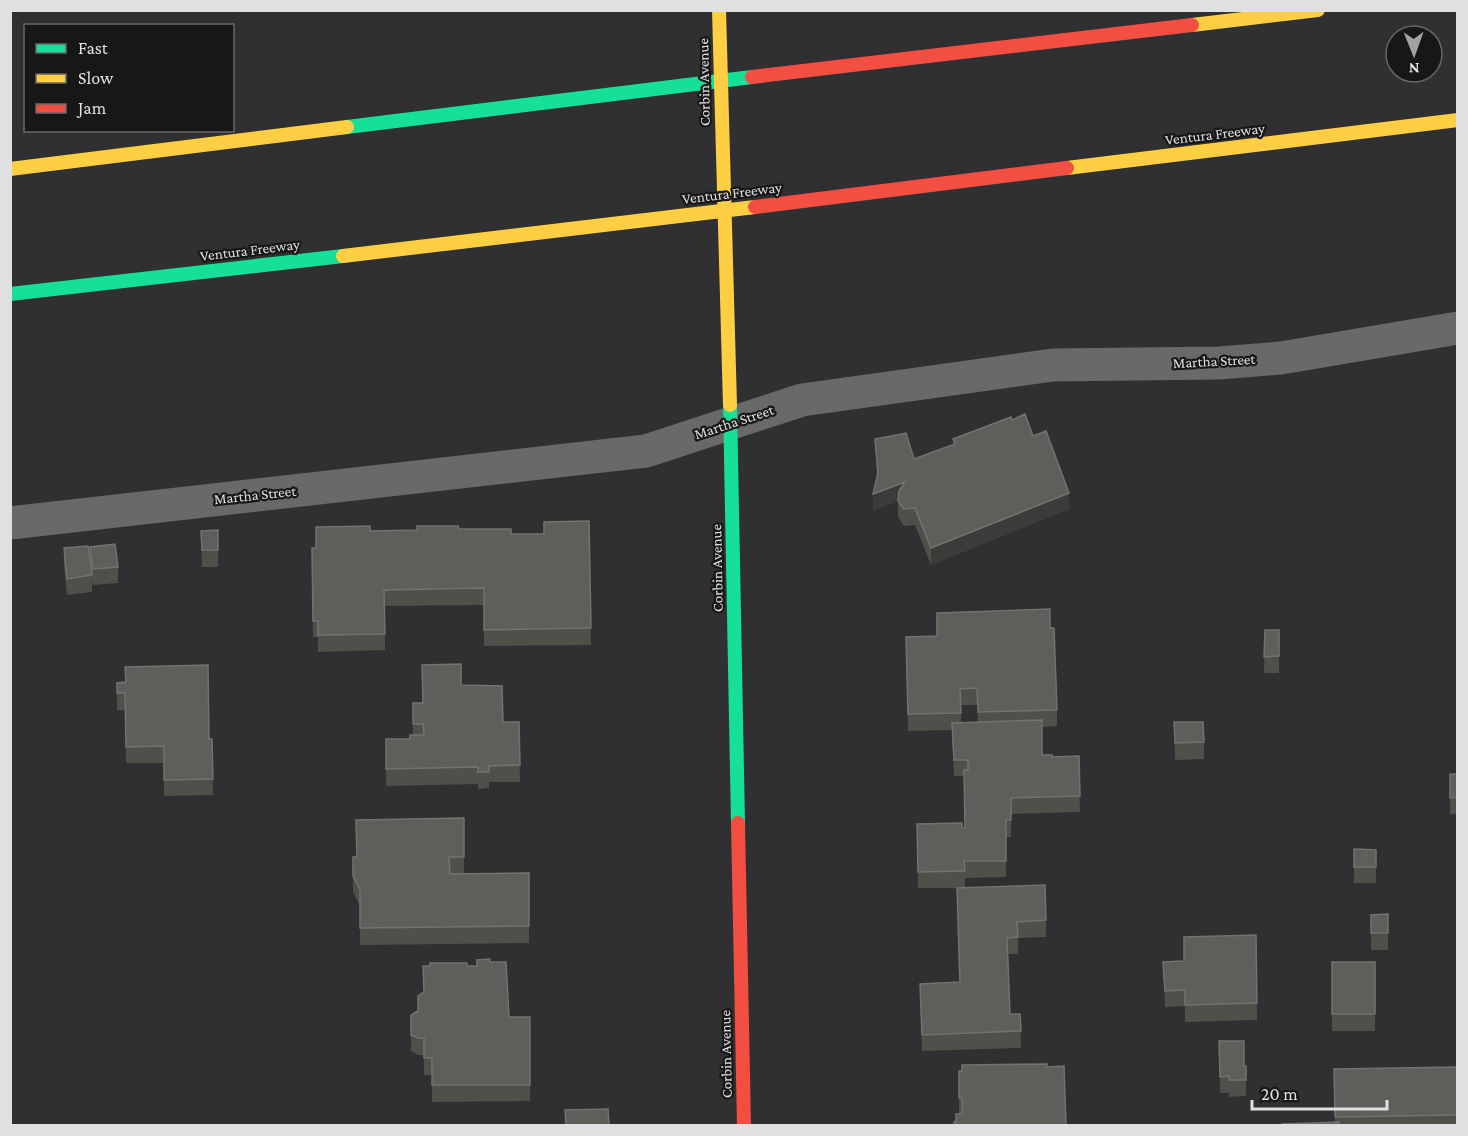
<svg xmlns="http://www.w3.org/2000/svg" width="1468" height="1136" font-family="'Crimson Pro',serif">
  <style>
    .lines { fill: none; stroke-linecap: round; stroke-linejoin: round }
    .street { stroke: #696969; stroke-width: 33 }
    .fast { stroke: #16e098; stroke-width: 14 }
    .slow { stroke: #ffcf43; stroke-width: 14 }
    .jam { stroke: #f24e42; stroke-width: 14 }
    .wall { fill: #4e504a; fill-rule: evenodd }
    .shaded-wall { fill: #3b3c39 }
    .building { fill: #5e5f5b; stroke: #727370; stroke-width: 1.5 }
    .labels { text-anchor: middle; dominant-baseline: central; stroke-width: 4.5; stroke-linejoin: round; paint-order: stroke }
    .street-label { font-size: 15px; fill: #e0dfe1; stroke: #181718 }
  </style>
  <rect width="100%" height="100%" fill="#302f31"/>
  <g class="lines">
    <path class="street" d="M10 523 646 451 802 400 1053 365 1219 363 1281 358 1458 328"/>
    <path class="fast" d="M347 127 752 77
      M10 294 343 256
      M730 405 738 823"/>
    <path class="slow" d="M719 10 730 405
      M1192 25 1318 10
      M1067 168 1458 120
      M10 169 347 127
      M343 256 755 207"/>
    <path class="jam" d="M752 77 1192 25
      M755 207 1067 168
      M738 823 744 1126"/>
  </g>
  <path class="wall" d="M1012 420 1033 436 1069 509 931 565 915 525 904 526 898 517V501L873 510 877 477 875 439 914 459 953 445V439Z
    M589 521 591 645 484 646V605L385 606V650L318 652V637H313L312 565 316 548 370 531 459 529 511 534H544Z
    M201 531 218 550V567H202Z
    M90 547 118 567V583L93 585 90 564Z
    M64 548 92 575V592L67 595 64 565Z
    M1050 628 1057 710V726L1042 727V755L1052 757 1079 756 1080 812 1011 814V837H1006V877L965 878V888H918L917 824 965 828 964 776H954L952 730 908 731 906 653 937 636ZM961 705H977L978 722H961Z
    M1265 630H1279V673H1264Z
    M117 683 209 739H212L213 795 164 796V763H126L125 710H117Z
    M461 685 503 722H519L520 782H489V788L478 789V784L386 786V739H410L413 735V703H423Z
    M1174 722 1204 742V759L1175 760Z
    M1450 774H1458V814H1450Z
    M464 818V874L529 873V943L360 945V906L353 892V857H356Z
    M1354 849 1376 850V883H1354Z
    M957 888 1046 920V937L1018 938V954H1008L1010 1014H1020L1021 1048 922 1051 920 984 959 982Z
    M1388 914V950H1371V915Z
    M1256 935 1257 1020 1185 1022V1006L1165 1007 1163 962 1184 961Z
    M490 962 509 1017H530V1101L432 1102V1075H424V1055H418L411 1051V1015L418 1011 467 966H477Z
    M1332 962H1375V1031H1332Z
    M1219 1041 1244 1066H1246V1096L1229 1097V1093H1220Z
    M1047 1064 956 1121 959 1114V1071Z
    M1458 1067V1125H1282L1335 1122 1334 1069Z"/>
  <path class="shaded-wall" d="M905 482V499L873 510V494Z
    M1069 493V509L931 565V548Z"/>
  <path class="building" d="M1025 414 1033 436 1046 431 1069 493 931 548 915 508 904 509 898 501 899 491 905 482 873 494 878 473 875 439 906 433 914 459 955 444 953 439 1011 417 1012 420Z
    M589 521 591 628 484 630V588L384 590 385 634 318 635V621H313L312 548H316V527L370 526V531L417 530V526H458L459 529H511V534H544V522Z
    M218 530V550H202L201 531Z
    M115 544 118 567 93 569 90 547Z
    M88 546 92 575 67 579 64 548Z
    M1050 609V628H1054L1057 710 978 712 977 688 960 689 961 713 908 714 906 637 937 636V613Z
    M1265 630H1279V656L1264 657Z
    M461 664V685L502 686 503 722H519L520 765 489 766V772H478V767L386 769V739H410V735H424L423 724H413V703H423L422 665Z
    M208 665 209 739H212L213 779 164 780V746L126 747 125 693H117V683L126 682 125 667Z
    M1042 720V755H1052V757L1079 756 1080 796 1011 798V820H1006V861H964L965 871 918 872 917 824 962 823V828H965L964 770H968V760H954L952 723Z
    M1174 722H1203L1204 742 1175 743Z
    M1450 774H1458V797L1450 798Z
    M464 818V857H449L450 874 529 873V926L360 928V889L353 876V857H357L356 820Z
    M1354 849 1376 850V867H1354Z
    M1045 885 1046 920 1017 922 1018 937 1007 938 1010 1014H1020L1021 1031 922 1035 920 984 960 982 957 888Z
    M1388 914V933H1371V915Z
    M1256 935 1257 1003 1185 1005V990L1165 991 1163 962 1184 961V937Z
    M490 959V962H506L509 1017H530V1085H432V1058H424V1038H418L411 1035V1015L418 1011V996L424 992 423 966H430V963H467V966H477V960Z
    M1332 962H1375V1014H1332Z
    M1219 1041H1244V1066H1246V1080H1229V1076L1220 1077Z
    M1047 1064V1067L1064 1066 1066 1125H954V1122L956 1121V1114H962V1098H959V1071H962V1065Z
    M1458 1067V1115L1335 1117 1334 1069Z
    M608 1109 609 1125H566L565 1110Z
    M1339 1122V1125H1282V1124Z"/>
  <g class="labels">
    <g class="street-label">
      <text transform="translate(704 82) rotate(-91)">Corbin Avenue</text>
      <text transform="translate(1215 134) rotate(-7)">Ventura Freeway</text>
      <text transform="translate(732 193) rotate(-7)">Ventura Freeway</text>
      <text transform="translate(250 250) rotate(-7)">Ventura Freeway</text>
      <text transform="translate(1214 361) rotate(-3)">Martha Street</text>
      <text transform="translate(734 422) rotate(-18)">Martha Street</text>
      <text transform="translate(255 495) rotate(-6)">Martha Street</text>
      <text transform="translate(717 568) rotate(-91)">Corbin Avenue</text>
      <text transform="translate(726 1054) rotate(-91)">Corbin Avenue</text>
    </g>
  </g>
  <rect width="1468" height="1136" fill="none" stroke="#e0dfe1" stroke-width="24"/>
  <rect x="24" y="24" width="210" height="108" fill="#181718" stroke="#686768" stroke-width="1.5"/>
  <rect x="36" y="44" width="30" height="9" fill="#16e098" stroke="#686768" stroke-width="1.5"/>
  <text x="78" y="54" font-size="18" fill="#e0dfe1">Fast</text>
  <rect x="36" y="74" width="30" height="9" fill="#ffcf43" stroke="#686768" stroke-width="1.5"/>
  <text x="78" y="84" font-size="18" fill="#e0dfe1">Slow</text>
  <rect x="36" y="104" width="30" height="9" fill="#f24e42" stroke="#686768" stroke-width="1.5"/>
  <text x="78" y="114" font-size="18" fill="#e0dfe1">Jam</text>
  <g transform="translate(1414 54) rotate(179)"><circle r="28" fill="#181718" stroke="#686768" stroke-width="1.5"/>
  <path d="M0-4.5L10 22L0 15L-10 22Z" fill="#a2a1a3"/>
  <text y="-9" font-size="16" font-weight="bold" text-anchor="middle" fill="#e0dfe1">N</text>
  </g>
  <path d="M1252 1100v9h135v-9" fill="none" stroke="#e0dfe1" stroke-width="3"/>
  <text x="1261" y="1100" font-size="18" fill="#e0dfe1" stroke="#181718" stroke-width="4.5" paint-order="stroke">20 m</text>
</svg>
